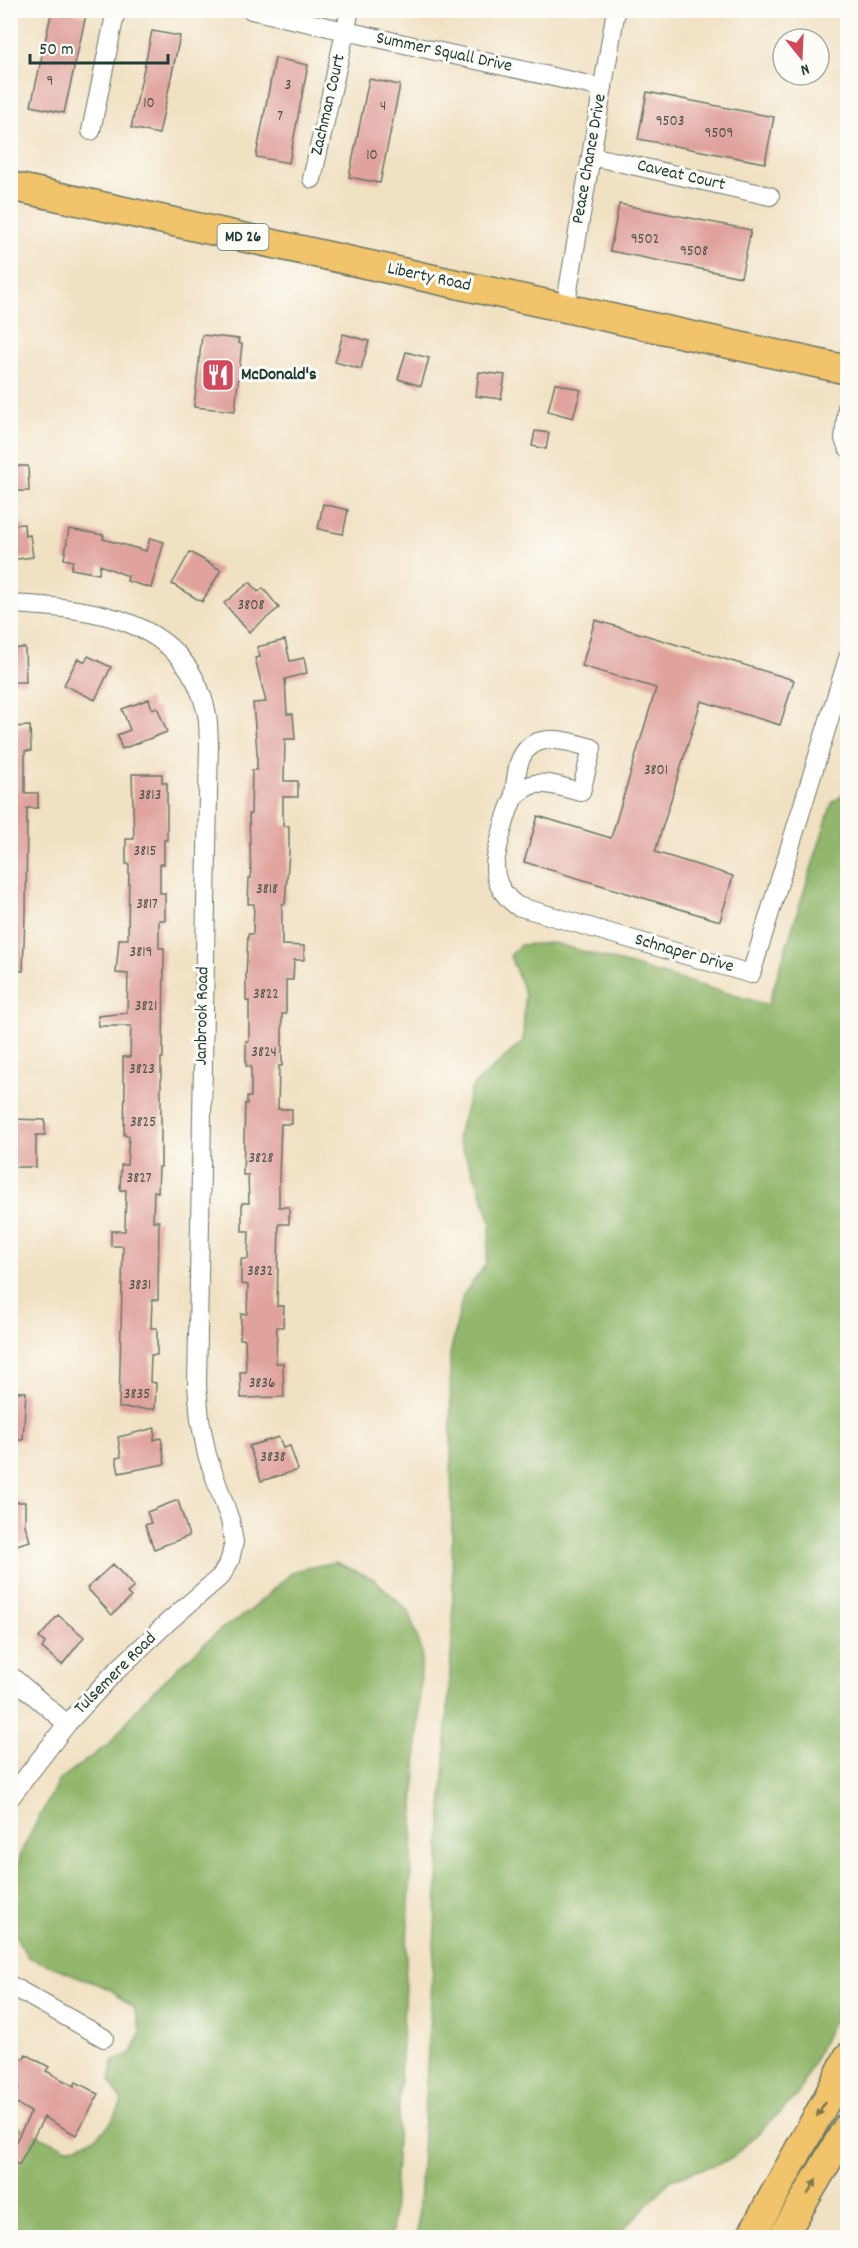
<svg xmlns="http://www.w3.org/2000/svg" width="858" height="2248" font-family="Dekko,sans-serif">
  <style>
    .forest { fill: #92b76c; stroke: #587a50; stroke-width: 1.5 }
    .building { fill: #e0a29c }
    .lines { fill: none; stroke-linecap: round; stroke-linejoin: round }
    .minor-casing { stroke: #687666; stroke-width: 20 }
    .primary-casing { stroke: #687666; stroke-width: 31 }
    .minor { stroke: #fff; stroke-width: 18 }
    .primary { stroke: #f1c36a; stroke-width: 28 }
    .oneway { fill: #7d794c }
    .labels { text-anchor: middle; dominant-baseline: central; stroke-width: 6; stroke-linejoin: round; paint-order: stroke }
    .number-label { font-size: 15px; fill: #4f564e }
    .shield { fill: #fdfcf7; stroke: #62766e; stroke-width: 1.5 }
    .shield-label { font-size: 16px; font-weight: bold; fill: #1f3d34 }
    .street-label { font-size: 18px; fill: #1f3d34; stroke: #fdfcf7 }
    .poi-label { font-size: 18px; font-weight: bold; fill: #1f3d34; stroke: #fdfcf7; text-anchor: start }
  </style>
  <rect width="100%" height="100%" fill="#fdfcf7"/>
  <filter id="ink" filterUnits="userSpaceOnUse"><feTurbulence type="fractalNoise" baseFrequency=".0167" numOctaves="2"/><feDisplacementMap in="SourceGraphic" scale="12" xChannelSelector="R" yChannelSelector="G"/><feConvolveMatrix kernelMatrix="1 2 1 2 8 2 1 2 1" color-interpolation-filters="sRGB"/></filter>
  <filter id="wash" filterUnits="userSpaceOnUse"><feTurbulence type="fractalNoise" baseFrequency=".008" numOctaves="4" result="noise"/><feDisplacementMap in="SourceGraphic" scale="24" xChannelSelector="R" yChannelSelector="G"/><feGaussianBlur stdDeviation="1.35" result="paint"/><feColorMatrix in="noise" values="0 0 0 0 0 0 0 0 0 0 0 0 0 0 0 0 0 1.4 0 .05"/><feComposite in="paint" operator="in"/></filter>
  <g filter="url(#wash)">
    <rect width="100%" height="100%" fill="#f1e1c3"/>
    <path class="forest" d="M847 792V1991L797 2096 731 2159 672 2179 616 2237H417L453 1623 450 1355 463 1295 486 1264 491 1223 479 1185 457 1138 472 1087 523 1041 525 994 510 956 520 945 554 943 768 1005 832 803Z
      M335 1562 374 1579 409 1612 422 1652 392 2237H11V2124L67 2148C99 2138 107 2134 122 2102L110 2080 113 2061 132 2053 141 2031 134 2009 110 1989 28 1957 18 1941 11 1921V1884L23 1848 59 1780 110 1743 145 1699 181 1665 221 1629 246 1614 294 1571Z"/>
    <g id="blocks">
      <path class="building" d="M52 10H63L86 15 64 113 31 106Z
        M152 31 180 36 159 134 131 128Z
        M275 58 308 65 289 163 256 157Z
        M369 79 400 85 380 183 349 177Z
        M647 92 774 117 765 163 638 139Z
        M619 204 751 230 741 277 610 251Z
        M343 334 369 341 361 369 335 362Z
        M202 335 239 339 238 343 242 344 235 411 194 407Z
        M406 352 429 358 421 386 398 379Z
        M479 372 505 375 501 399 476 396Z
        M555 383 581 390 573 418 548 411Z
        M535 431 549 433 546 449 532 446Z
        M10 466H28L29 491H10Z
        M323 504 348 510 343 534 318 529Z
        M24 524 25 536 30 535 33 557 10 560V525Z
        M69 529 104 535 103 539 146 551 150 538 164 542 151 588 127 581 128 576 100 565 99 574 71 569 73 561 64 559Z
        M190 552 221 570 202 602 172 584Z
        M250 582 258 592 263 588 279 608 249 632 224 603Z
        M595 620 794 680 780 725 701 701 655 852 733 876 720 921 524 862 538 816 611 838 656 688 582 666Z
        M285 640 290 661 304 658 307 673 285 679 287 714H293L295 739H285L284 781H298V797H283V826H289V852L285 904H282V945L304 946V960H294L293 980H286V1014H282V1066H279L278 1109H292V1124H281L279 1176V1207H289V1224H279L277 1306H284L283 1327H277L276 1363H283L284 1397 241 1398 240 1372H246L245 1339H240L241 1314H247L248 1285 241 1284V1259H248L249 1231H242V1203H249L248 1175H243L244 1141 245 1104H247V1097H251V1066H246V1041H249V1001H246V976L248 934H253L254 904H248L249 878H251L249 814H251L252 770H257V752L253 703 266 702 255 658 260 657 257 647Z
        M10 648H25L26 682H10Z
        M88 656 111 667 95 700 64 685 78 658 85 662Z
        M149 699 152 709 157 707 167 732 122 749 117 735 130 730 122 709Z
        M30 726 31 751H25V793H38V808H27L26 916H25L23 971 10 970V727Z
        M132 774H162V783H167V840H164V864H160V893H165V920H159V948H164L163 1058H161V1167H159L158 1192 154 1191 153 1221H159L158 1300H152L151 1328H157V1355H151L150 1382 156 1383 155 1409 119 1408 123 1246H111V1231H125L126 1190H120L121 1165H127L129 1136 124 1135 125 1082H123V1057H130L131 1026H99L98 1016 127 1013 128 974 116 973 119 939H128L129 864H126V839H134Z
        M10 1119 45 1120V1135H36V1167H10Z
        M10 1392H26L23 1440H10Z
        M155 1428 154 1440 161 1438 165 1464 119 1473 116 1458 121 1457 118 1437Z
        M279 1437 283 1448 290 1446 298 1470 261 1481 249 1446Z
        M178 1500 189 1536 154 1549 145 1525 151 1523 147 1512Z
        M10 1502H25V1525L30 1541 10 1547Z
        M113 1564 134 1587 127 1593 131 1597 112 1615 87 1588Z
        M58 1615 84 1637 62 1665 42 1648 45 1643 39 1638Z
        M10 2052 23 2059 26 2054 49 2067 46 2071 74 2086 76 2082 99 2094 76 2135 44 2117 19 2165 10 2160V2153L31 2112 12 2101 19 2089 10 2084Z"/>
    </g>
  </g>
  <g filter="url(#ink)">
    <use href="#blocks" fill-opacity="0" stroke="#687666" stroke-width="1.5"/>
    <g class="lines">
      <g class="minor-casing">
        <path id="minor" d="M251 10 603 88
          M91 131 116 10
          M591 156 770 196
          M312 179 350 10
          M565 308 616 10
          M848 399 844 439 848 448
          M10 604C91 608 184 617 206 710 209 720 208 732 209 742L197 1385 200 1420 207 1455 230 1520 234 1542 230 1560 221 1576 169 1621 112 1675 67 1724 10 1798
          M513 800C515 788 516 774 519 763 531 728 567 741 592 748L581 792C567 789 545 780 531 785 525 788 516 794 513 800 507 810 495 855 495 867 495 884 504 896 517 906L751 974 848 658
          M10 1675 67 1724
          M10 1985 104 2038"/>
      </g>
      <g class="primary-casing">
        <path id="primary" d="M10 186 848 370
          M750 2238 827 2099 848 2057
          M782 2238 848 2126"/>
      </g>
      <use href="#minor" class="minor"/>
      <use href="#primary" class="primary"/>
    </g>
    <defs><path id="oneway-solid" d="M-6-.8H1V-3.2L6.5 0L1 3.2V.8H-6Z" transform="scale(1.5)"/></defs>
    <g class="oneway">
      <use href="#oneway-solid" transform="translate(821 2109) rotate(119)"/>
      <use href="#oneway-solid" transform="translate(812 2187) rotate(-59)"/>
    </g>
  </g>
  <defs>
    <g id="restaurant-square" transform="scale(1.725)"><rect x="-9" y="-9" width="18" height="18" rx="4" fill="#d1495b" stroke="#fdfcf7"/><path d="M-5-6h1v4h1v-4h1v4h1v-4h1v5L-1.5 .5V6h-2V.5L-5-1ZM5-6V6H3V1.5H1.5Q1.5-4 5-6Z" fill="#fff"/></g>
  </defs>
  <g fill-rule="evenodd">
    <use href="#restaurant-square" x="218" y="375"/>
  </g>
  <g class="labels">
    <g class="number-label">
      <text x="50" y="82">9</text>
      <text x="288" y="86">3</text>
      <text x="149" y="104">10</text>
      <text x="383" y="107">4</text>
      <text x="280" y="117">7</text>
      <text x="670" y="122">9503</text>
      <text x="719" y="134">9509</text>
      <text x="372" y="156">10</text>
      <text x="645" y="240">9502</text>
      <text x="694" y="252">9508</text>
      <text x="251" y="606">3808</text>
      <text x="656" y="771">3801</text>
      <text x="150" y="796">3813</text>
      <text x="145" y="852">3815</text>
      <text x="267" y="890">3818</text>
      <text x="147" y="905">3817</text>
      <text x="141" y="953">3819</text>
      <text x="266" y="995">3822</text>
      <text x="146" y="1007">3821</text>
      <text x="264" y="1053">3824</text>
      <text x="142" y="1070">3823</text>
      <text x="143" y="1123">3825</text>
      <text x="261" y="1159">3828</text>
      <text x="139" y="1179">3827</text>
      <text x="260" y="1272">3832</text>
      <text x="140" y="1286">3831</text>
      <text x="262" y="1384">3836</text>
      <text x="137" y="1395">3835</text>
      <text x="273" y="1458">3838</text>
    </g>
    <rect class="shield" x="217.5" y="224" width="51" height="26" rx="4.5"/>
    <g class="shield-label">
      <text x="243" y="237">MD 26</text>
    </g>
    <g class="street-label">
      <text transform="translate(444 53) rotate(12)">Summer Squall Drive</text>
      <text transform="translate(329 105) rotate(-77)">Zachman Court</text>
      <text transform="translate(590 159) rotate(-80)">Peace Chance Drive</text>
      <text transform="translate(681 176) rotate(13)">Caveat Court</text>
      <text transform="translate(429 278) rotate(12)">Liberty Road</text>
      <text transform="translate(684 954) rotate(16)">Schnaper Drive</text>
      <text transform="translate(203 1016) rotate(-89)">Janbrook Road</text>
      <text transform="translate(116 1674) rotate(-45)">Tulsemere Road</text>
    </g>
    <g class="poi-label">
      <text x="241" y="375">McDonald's</text>
    </g>
  </g>
  <rect width="858" height="2248" fill="none" stroke="#fdfcf7" stroke-width="36"/>
  <g transform="translate(801 57) rotate(162)"><circle r="28" fill="#fdfcf7" stroke="#a4b0a9" stroke-width="1.5"/>
  <path d="M0-4.5L10 22L0 15L-10 22Z" fill="#d1495b"/>
  <text y="-9" font-size="16" font-weight="bold" text-anchor="middle" fill="#1f3d34">N</text>
  </g>
  <path d="M30 54v9h138v-9" fill="none" stroke="#1f3d34" stroke-width="3"/>
  <text x="39" y="54" font-size="18" fill="#1f3d34" stroke="#fdfcf7" stroke-width="4.5" paint-order="stroke">50 m</text>
</svg>
